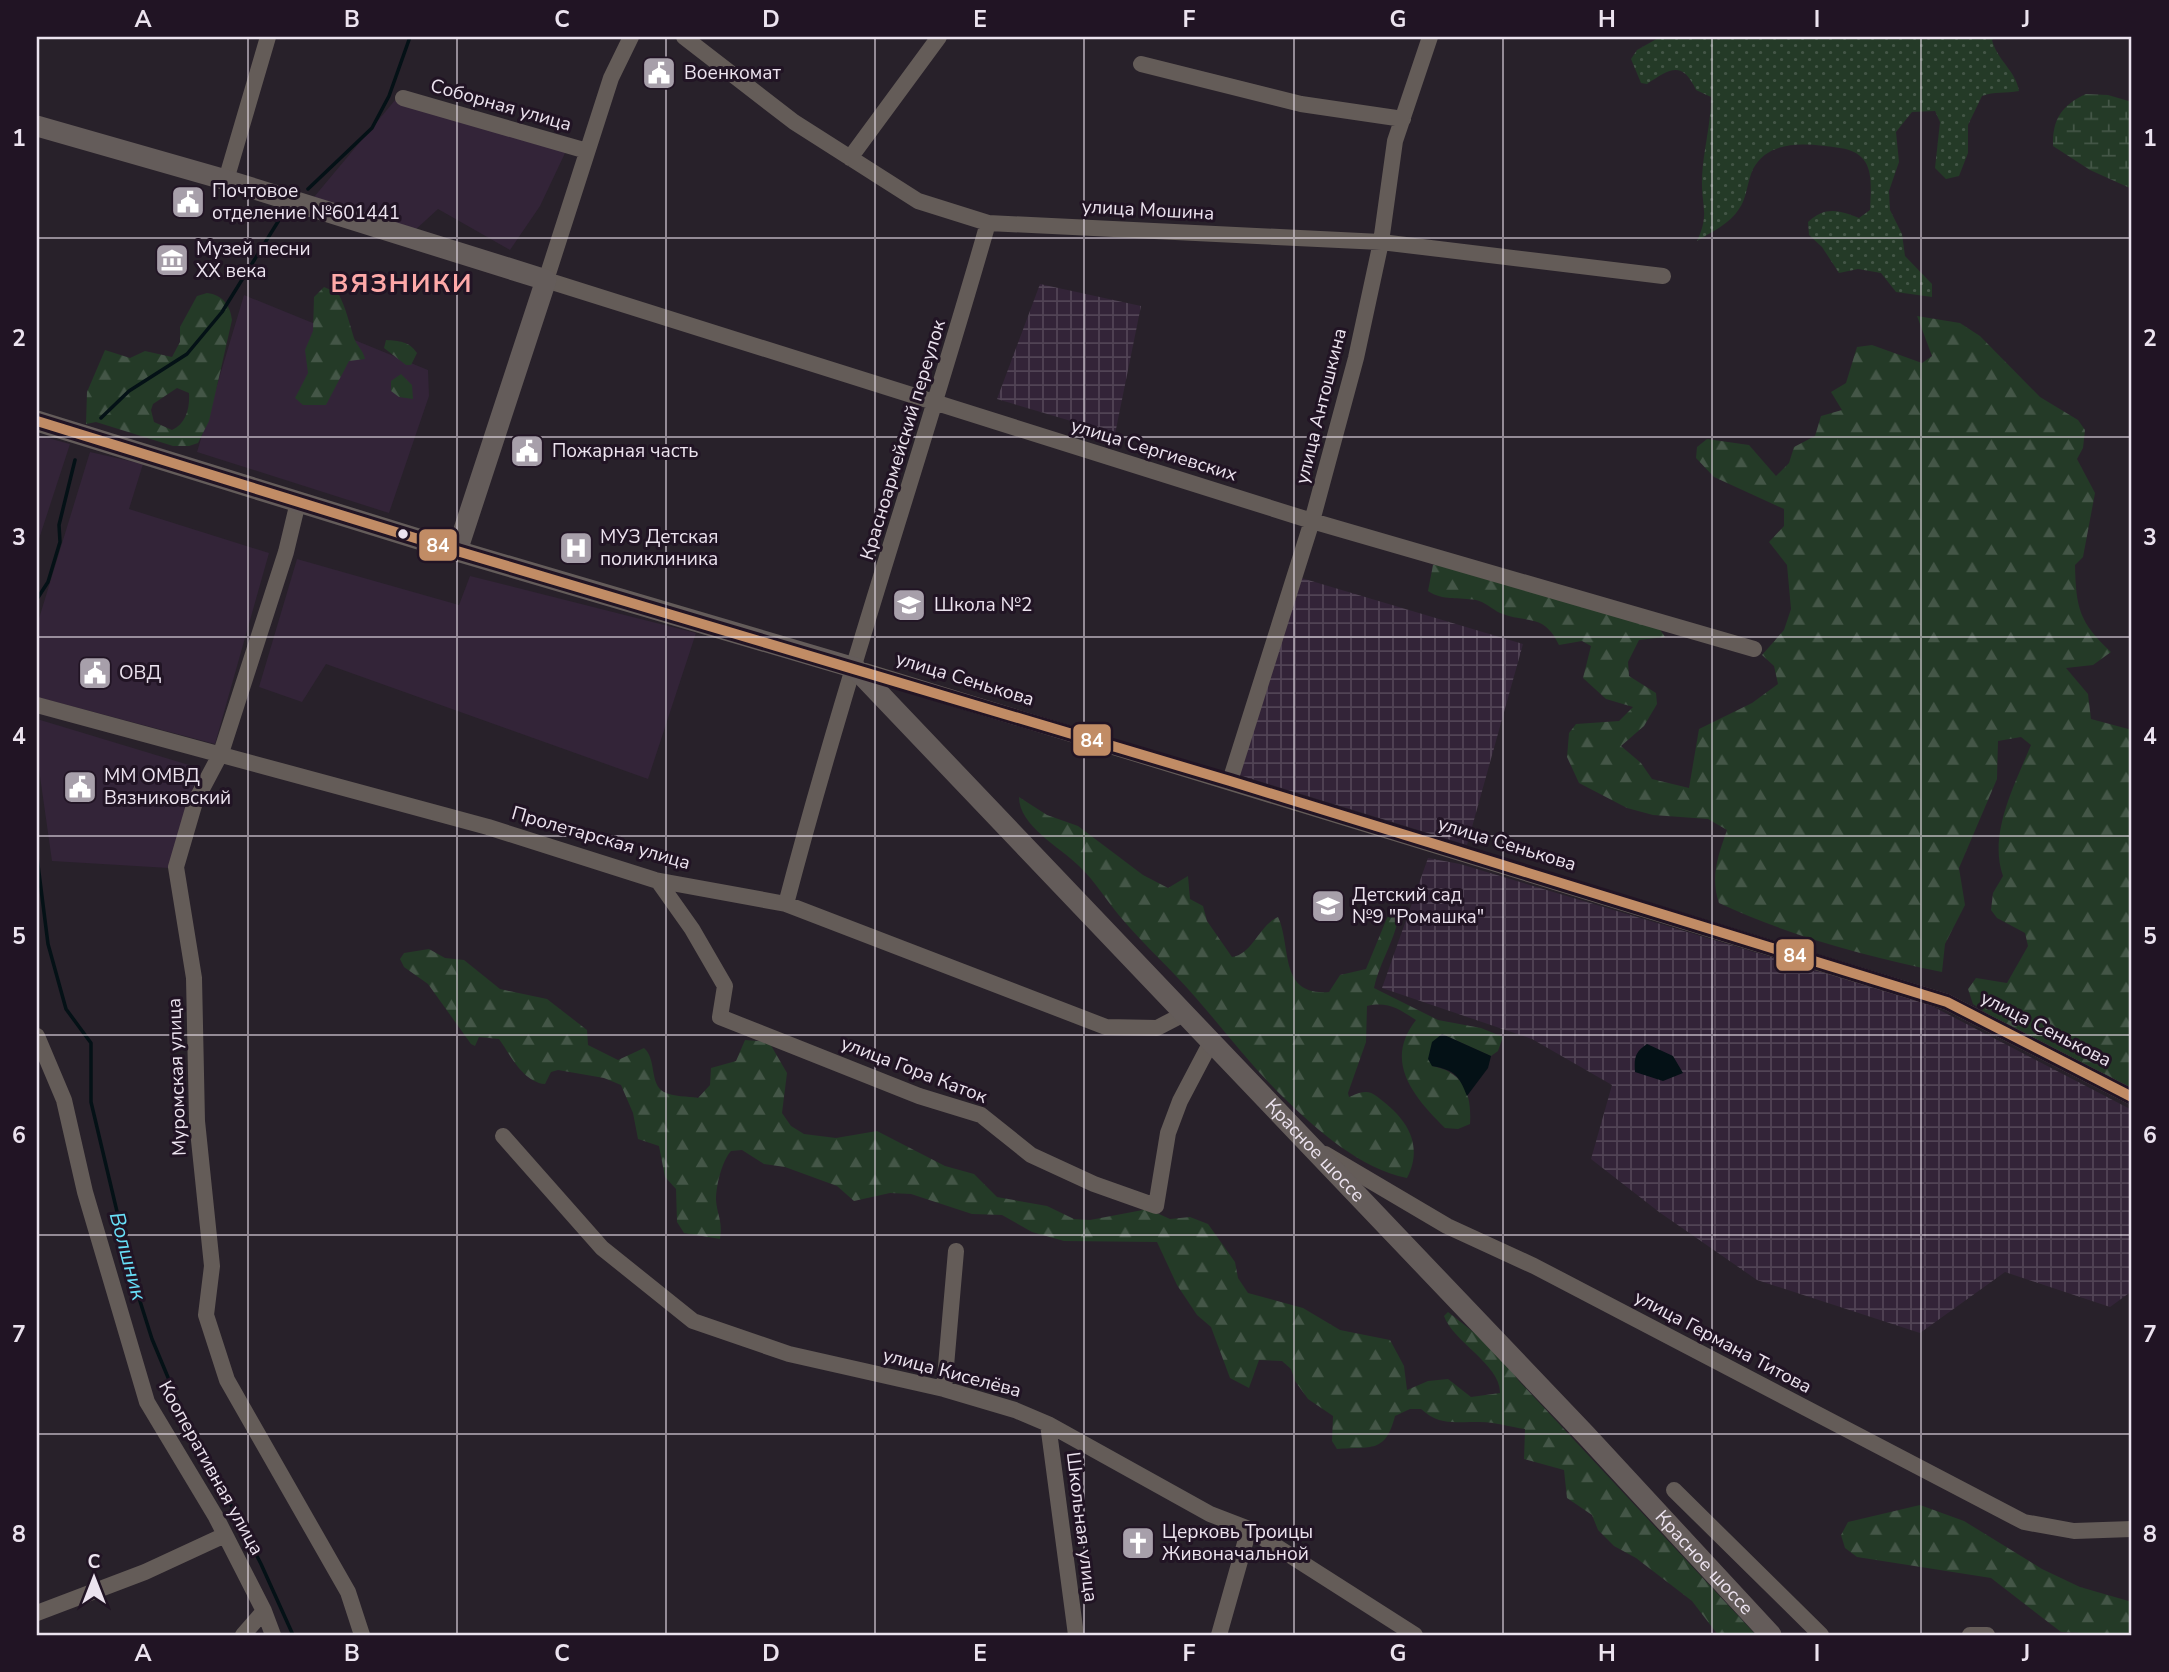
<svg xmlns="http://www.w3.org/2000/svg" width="2169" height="1672" font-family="'Nunito Sans',sans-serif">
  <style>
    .built { fill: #332438 }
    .industrial { fill: url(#industrial-grid) }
    .grass { fill: url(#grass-dots) }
    .forest { fill: url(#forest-firs); fill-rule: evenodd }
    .wetland { fill: url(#wetland-marsh) }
    .water { fill: #041116 }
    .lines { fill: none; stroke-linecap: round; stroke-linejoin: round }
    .stream { stroke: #041116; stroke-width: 3.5 }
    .minor { stroke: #645c58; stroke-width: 16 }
    .major { stroke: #645c5a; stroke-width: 21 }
    .bus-1-casing { stroke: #211424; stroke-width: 16 }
    .bus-1 { stroke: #c18c65; stroke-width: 10 }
    .grid { fill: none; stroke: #ece3ef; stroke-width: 2; stroke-opacity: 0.55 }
    .bus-dot { fill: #ece3ef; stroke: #211424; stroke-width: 2.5 }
    .labels { text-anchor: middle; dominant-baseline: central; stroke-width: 6; stroke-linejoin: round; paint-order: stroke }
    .poi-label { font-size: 19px; fill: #ece3ef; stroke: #211424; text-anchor: start }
    .street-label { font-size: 19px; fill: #ece3ef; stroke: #211424 }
    .water-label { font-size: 21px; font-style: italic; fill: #68e0f9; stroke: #211424 }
    .district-label { font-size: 26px; font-weight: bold; letter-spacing: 2px; fill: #fea9a8; stroke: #211424 }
    .line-badge { stroke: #211424; stroke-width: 2.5 }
    .badge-label { font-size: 19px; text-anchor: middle; font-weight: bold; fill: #fff }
    .neatline { fill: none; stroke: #ece3ef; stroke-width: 2.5 }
    .grid-label { font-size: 23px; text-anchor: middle; font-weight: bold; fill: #ece3ef }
  </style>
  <defs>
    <pattern id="industrial-grid" width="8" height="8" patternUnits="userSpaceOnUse" patternTransform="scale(1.75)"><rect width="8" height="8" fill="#332438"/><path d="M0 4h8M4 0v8" fill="none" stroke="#514455"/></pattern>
    <pattern id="grass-dots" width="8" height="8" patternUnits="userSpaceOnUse" patternTransform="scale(1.75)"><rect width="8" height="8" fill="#243a27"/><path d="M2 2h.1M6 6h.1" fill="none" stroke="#445647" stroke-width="1.8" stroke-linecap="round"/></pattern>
    <pattern id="forest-firs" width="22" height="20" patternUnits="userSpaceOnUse" patternTransform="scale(1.75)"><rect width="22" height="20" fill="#243a27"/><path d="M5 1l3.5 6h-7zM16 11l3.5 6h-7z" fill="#445647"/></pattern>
    <pattern id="wetland-marsh" width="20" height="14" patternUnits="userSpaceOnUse" patternTransform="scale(1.75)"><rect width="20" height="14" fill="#243a27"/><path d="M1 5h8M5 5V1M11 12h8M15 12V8" fill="none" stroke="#445647"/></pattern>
  </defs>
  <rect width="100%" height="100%" fill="#28212a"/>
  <path class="built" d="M396 99 566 151 540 206 510 250 438 209 414 231 314 197Z
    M244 295 428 370 429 396 389 513 197 452Z
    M37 435 70 444 37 545Z
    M90 452 143 464 129 509 269 553 215 744 37 697V625Z
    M297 559 459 605 470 576 696 633 648 779 326 664 302 702 259 687Z
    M37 719 199 768 169 868 52 861 37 755Z"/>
  <path class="industrial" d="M1040 284 1141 306 1115 434 997 399Z
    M1298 577 1523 644 1467 845 1239 775Z
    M1428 858 1460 864 1928 1004 2132 1110V1291L2110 1307 2005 1272 1920 1333 1757 1280 1659 1212 1591 1159 1612 1085 1532 1039 1382 988Z"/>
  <path class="grass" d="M1660 37H1995L1992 40C1997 60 2016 71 2019 91 2005 94 1995 91 1982 96L1968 125V153L1959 176 1946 179 1935 168 1940 122 1935 111 1912 112 1896 132 1899 162 1889 191 1890 210 1902 234 1905 256 1932 284V297L1896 292 1881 273 1858 269 1839 273 1822 247 1809 235 1808 222C1825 206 1839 210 1859 218L1870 210C1871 182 1876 153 1840 148 1812 144 1770 137 1753 169 1747 182 1747 198 1739 209 1730 224 1711 232 1697 241 1710 213 1701 206 1702 178 1703 151 1711 125 1711 97L1696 90C1682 60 1670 69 1647 84L1641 83 1631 59 1637 50Z"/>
  <path class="forest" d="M324 287 338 293C346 308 349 322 354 338 357 346 363 350 365 359L349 361 326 405H303L295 398 308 373 305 350 313 331 314 297Z
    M207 293C223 295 230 305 232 320L209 421 198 443 189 446H173L96 422 86 424 87 392 105 350 130 358 145 351 172 357 180 342V327L197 296ZM177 388 189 393C190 408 186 424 172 430L154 422 151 410 153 404Z
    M1917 316 1960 323 1980 336 2040 397 2078 420 2085 430 2083 448 2077 459 2095 493 2083 557 2075 565C2076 608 2079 622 2111 652L2093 665 2066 668 2088 694 2091 719 2132 730V1089L1999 1022 1973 1004 1968 989 1976 978 2007 983 2028 946 2025 933 1997 918 1991 910 1993 893 2003 876C1988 834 2015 784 2031 745L2021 737 1998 741 1997 779 1959 868 1965 905 1945 944 1942 972C1866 956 1789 936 1719 903 1710 877 1718 856 1727 830L1708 819 1653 815 1627 808 1579 783 1567 757 1569 733 1576 724 1619 721 1633 707 1606 699 1583 678 1591 646 1582 641 1559 645C1544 613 1528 624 1500 613 1492 609 1485 602 1476 600 1459 597 1443 601 1428 591L1433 565H1437L1659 628 1665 637 1639 640 1628 662 1629 676 1656 693 1657 704 1644 726 1621 746 1641 763 1652 779 1689 788 1699 729 1752 703 1778 684 1774 666 1762 655 1784 630 1791 609 1787 565 1769 542 1784 526V509L1714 477 1696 458 1697 447 1707 439 1749 445 1776 476 1789 463 1794 447 1815 436 1821 416 1842 410 1831 392 1846 383 1857 347 1872 345 1922 363 1932 356Z
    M386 340C399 341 409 341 417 353L411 365H406L384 348Z
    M401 374 412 385 413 399 399 397 391 391V381Z
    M1019 797 1047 815 1078 826 1143 875 1168 888 1188 876 1190 899 1203 906 1207 921 1232 957C1253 954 1259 925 1278 917 1292 947 1278 996 1329 992L1340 975 1366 969 1387 918 1394 909H1400C1397 937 1380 961 1374 988L1438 1020 1481 1028 1503 1037 1498 1051 1491 1056 1442 1034 1432 1066C1463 1072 1472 1093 1470 1124L1458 1129 1445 1128C1414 1097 1383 1062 1416 1020 1399 1009 1388 1001 1367 1006L1366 1042 1348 1093 1349 1097C1354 1095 1360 1092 1365 1092 1372 1091 1379 1098 1384 1102 1409 1122 1423 1147 1407 1178 1361 1169 1317 1130 1284 1098 1252 1067 1225 1031 1196 998 1173 971 1146 947 1123 920 1108 903 1096 882 1079 866 1060 847 1019 826 1019 797Z
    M429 949 445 958 464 960 500 989 547 999 587 1030 588 1045 618 1060 644 1048C657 1059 649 1084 664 1092 673 1097 688 1096 698 1098L710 1085 711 1068 736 1061 745 1040 769 1042 787 1073 782 1113 791 1126 804 1134 836 1138 877 1131 945 1166 974 1174 997 1197 1047 1206 1074 1219 1090 1220 1148 1209 1170 1219 1190 1217 1208 1224 1235 1262 1238 1278 1248 1293 1303 1308 1340 1330 1390 1340 1404 1366 1407 1390 1428 1381 1448 1379 1471 1397 1500 1393C1501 1365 1453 1342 1444 1316L1448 1312 1495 1349 1519 1381 1756 1635H1718L1692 1601 1636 1558 1614 1546 1598 1530 1592 1515 1567 1498 1564 1470 1524 1459 1525 1429C1510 1427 1495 1422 1480 1422 1456 1421 1441 1427 1421 1409H1410L1395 1416C1385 1454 1372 1446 1337 1449L1332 1441 1333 1416 1308 1399 1295 1381 1291 1369 1282 1361 1259 1360 1249 1388 1230 1378 1211 1327 1197 1315 1177 1285 1157 1242 1064 1241 1032 1232 1002 1215 972 1214 911 1194 890 1193 854 1201 837 1186 785 1167 764 1164 742 1150 731 1151C722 1161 716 1185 716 1200 717 1215 723 1221 720 1239L684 1233 677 1222 676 1189 665 1177 659 1146 638 1139 633 1113 621 1085 604 1078 558 1070 551 1072 545 1084C523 1082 511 1056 499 1039L479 1037 475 1046 471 1044 428 984 404 967 400 959 404 953Z
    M1920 1505 1964 1521 2042 1569 2080 1587 2132 1602V1635L2061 1632 1991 1578 1857 1557 1845 1548 1841 1535 1848 1522Z"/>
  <path class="wetland" d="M2086 94 2108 95 2132 102V189L2090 170 2053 146C2052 119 2062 105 2086 94Z"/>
  <path class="water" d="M1442 1034 1491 1056 1488 1068 1467 1096C1459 1075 1454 1070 1432 1066L1428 1059 1432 1042Z
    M1647 1044 1673 1056 1683 1073 1663 1081 1635 1072C1634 1058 1635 1052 1647 1044Z"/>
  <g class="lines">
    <path class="stream" d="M308 189 372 128 389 96 410 37
      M101 418 129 391 187 354 222 312 284 212
      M37 599 48 582 60 542 59 525 75 460
      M37 857 48 944 66 1009 91 1043V1102L133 1279 152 1339 177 1399 261 1564 293 1635"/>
    <path class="minor" d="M631 37 611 78 546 280 1312 521 1754 649
      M684 37 794 122 918 201 988 223 1381 242 1663 276
      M1141 64 1301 104 1403 119
      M403 98 587 151
      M850 158 939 37
      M226 180 268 37
      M298 502 286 552 221 753 195 802 176 867 194 978 197 1121 212 1266 206 1315 227 1380 348 1592 362 1635
      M855 668 1947 1002 2132 1097
      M37 705 488 827 655 880 786 904 1106 1027 1157 1028 1184 1014
      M1230 781 1312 521 1356 358 1381 242 1395 141 1430 37
      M658 881 692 929 725 986 720 1017 919 1096 981 1115 1031 1155 1094 1184 1156 1206 1168 1133 1180 1101 1211 1042
      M786 904C846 675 923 451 988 223
      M37 1036 64 1100 85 1192 147 1402 216 1517 264 1611 273 1635
      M503 1136 602 1248 693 1321 789 1354 944 1389 1015 1410 1048 1424 1210 1514 1249 1529 1415 1635
      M1325 1154 1447 1226 1534 1266 2024 1522 2074 1531 2132 1529
      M944 1389 956 1251
      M1048 1424 1076 1635
      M1674 1490 1821 1635
      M37 1613 145 1572 225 1535
      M243 1635 264 1611
      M1219 1635 1249 1529
      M1970 1635H1987"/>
    <g class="major">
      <path d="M37 126 226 180 546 280 457 551"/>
      <path id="s1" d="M37 421 457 551 855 668 1586 1435 1771 1635"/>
    </g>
    <g class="bus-1-casing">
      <path id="bus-1" d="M37 421 457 551 1230 781 1947 1002 2132 1097"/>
    </g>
    <use href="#bus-1" class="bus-1"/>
  </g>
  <path class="grid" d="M248 37V1635M457 37V1635M666 37V1635M875 37V1635M1084 37V1635M1294 37V1635M1503 37V1635M1712 37V1635M1921 37V1635M37 238H2132M37 437H2132M37 637H2132M37 836H2132M37 1035H2132M37 1235H2132M37 1434H2132"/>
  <defs>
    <g id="civic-square" transform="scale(1.75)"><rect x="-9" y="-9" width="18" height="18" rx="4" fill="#a79faa" stroke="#211424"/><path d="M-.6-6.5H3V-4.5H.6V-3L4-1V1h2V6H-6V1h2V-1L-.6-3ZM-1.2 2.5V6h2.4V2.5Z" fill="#fff"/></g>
    <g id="museum-square" transform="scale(1.75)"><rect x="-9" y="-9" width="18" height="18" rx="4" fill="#a79faa" stroke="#211424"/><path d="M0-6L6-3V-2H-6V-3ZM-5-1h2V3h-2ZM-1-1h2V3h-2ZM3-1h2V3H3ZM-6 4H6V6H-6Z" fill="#fff"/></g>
    <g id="hospital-square" transform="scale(1.75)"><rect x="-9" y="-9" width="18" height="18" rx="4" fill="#a79faa" stroke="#211424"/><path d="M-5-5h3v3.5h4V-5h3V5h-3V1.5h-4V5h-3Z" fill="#fff"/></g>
    <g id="school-square" transform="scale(1.75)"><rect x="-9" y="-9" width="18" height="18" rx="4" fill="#a79faa" stroke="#211424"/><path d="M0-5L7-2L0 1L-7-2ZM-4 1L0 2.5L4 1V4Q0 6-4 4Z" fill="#fff"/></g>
    <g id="church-square" transform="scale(1.75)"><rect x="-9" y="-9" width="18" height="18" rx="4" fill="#a79faa" stroke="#211424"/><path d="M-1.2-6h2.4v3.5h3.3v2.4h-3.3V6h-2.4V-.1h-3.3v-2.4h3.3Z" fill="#fff"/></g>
  </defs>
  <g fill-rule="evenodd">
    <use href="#civic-square" x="659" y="73"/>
    <use href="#civic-square" x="188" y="202"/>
    <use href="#museum-square" x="172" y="260"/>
    <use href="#civic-square" x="527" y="451"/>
    <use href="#hospital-square" x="576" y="548"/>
    <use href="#school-square" x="909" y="605"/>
    <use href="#civic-square" x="95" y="673"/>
    <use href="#civic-square" x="80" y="787"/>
    <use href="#school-square" x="1328" y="906"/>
    <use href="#church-square" x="1138" y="1543"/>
  </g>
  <circle class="bus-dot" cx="403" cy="534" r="6"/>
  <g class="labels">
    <g class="poi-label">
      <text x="684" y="73">Военкомат</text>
      <text x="212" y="191">Почтовое<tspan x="212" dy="22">отделение №601441</tspan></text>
      <text x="196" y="249">Музей песни<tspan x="196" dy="22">XX века</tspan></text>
      <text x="552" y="451">Пожарная часть</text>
      <text x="600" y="537">МУЗ Детская<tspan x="600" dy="22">поликлиника</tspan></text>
      <text x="934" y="605">Школа №2</text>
      <text x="119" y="673">ОВД</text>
      <text x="104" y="776">ММ ОМВД<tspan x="104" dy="22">Вязниковский</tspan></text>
      <text x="1352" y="895">Детский сад<tspan x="1352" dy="22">№9 "Ромашка"</tspan></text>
      <text x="1162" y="1532">Церковь Троицы<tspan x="1162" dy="22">Живоначальной</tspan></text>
    </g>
    <g class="street-label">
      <text transform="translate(501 105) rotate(16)">Соборная улица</text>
      <text transform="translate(1148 210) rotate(3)">улица Мошина</text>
      <text transform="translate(1321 406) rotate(-76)">улица Антошкина</text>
      <text transform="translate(903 440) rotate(-73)">Красноармейский переулок</text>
      <text transform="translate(1154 450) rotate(17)">улица Сергиевских</text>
      <text transform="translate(965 679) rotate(17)">улица Сенькова</text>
      <text transform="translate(601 838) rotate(16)">Пролетарская улица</text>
      <text transform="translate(1507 844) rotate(17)">улица Сенькова</text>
      <text transform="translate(2046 1029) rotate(27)">улица Сенькова</text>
      <text transform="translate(914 1070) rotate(21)">улица Гора Каток</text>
      <text transform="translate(177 1077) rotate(-92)">Муромская улица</text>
      <text stroke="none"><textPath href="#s1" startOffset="1521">Красное шоссе</textPath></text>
      <text transform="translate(1723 1342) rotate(28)">улица Германа Титова</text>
      <text transform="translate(952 1373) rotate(15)">улица Киселёва</text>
      <text transform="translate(211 1468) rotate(61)">Кооперативная улица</text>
      <text transform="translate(1082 1527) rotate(83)">Школьная улица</text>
      <text stroke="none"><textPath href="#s1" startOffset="2088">Красное шоссе</textPath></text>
    </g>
    <g class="water-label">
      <text transform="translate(128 1256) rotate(75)">Волшник</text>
    </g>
    <g class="district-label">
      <text x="402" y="283">ВЯЗНИКИ</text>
    </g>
  </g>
  <g class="line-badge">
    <rect x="418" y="528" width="40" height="34" rx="7" fill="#c18c65"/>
    <rect x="1072" y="723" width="40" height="34" rx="7" fill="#c18c65"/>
    <rect x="1775" y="938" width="40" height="34" rx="7" fill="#c18c65"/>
  </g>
  <g class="badge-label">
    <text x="438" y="552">84</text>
    <text x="1092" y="747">84</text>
    <text x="1795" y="962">84</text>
  </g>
  <rect width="2169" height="1672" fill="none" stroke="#211424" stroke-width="77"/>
  <g transform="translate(94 1578)" stroke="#211424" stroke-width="5" paint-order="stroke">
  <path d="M0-5L12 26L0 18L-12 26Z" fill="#ece3ef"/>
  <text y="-10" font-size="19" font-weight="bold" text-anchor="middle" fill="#ece3ef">С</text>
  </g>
  <rect x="38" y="38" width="2092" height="1596" class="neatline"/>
  <g class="grid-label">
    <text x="143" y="27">A</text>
    <text x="352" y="27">B</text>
    <text x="562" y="27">C</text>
    <text x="771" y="27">D</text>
    <text x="980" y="27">E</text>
    <text x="1189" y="27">F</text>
    <text x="1398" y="27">G</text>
    <text x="1607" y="27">H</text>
    <text x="1817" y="27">I</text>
    <text x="2026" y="27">J</text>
    <text x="19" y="146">1</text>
    <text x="2150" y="146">1</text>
    <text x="19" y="346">2</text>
    <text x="2150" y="346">2</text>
    <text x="19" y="545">3</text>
    <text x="2150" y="545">3</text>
    <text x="19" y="744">4</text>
    <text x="2150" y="744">4</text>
    <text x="19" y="944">5</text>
    <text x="2150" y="944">5</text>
    <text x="19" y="1143">6</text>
    <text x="2150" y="1143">6</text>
    <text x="19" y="1342">7</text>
    <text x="2150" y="1342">7</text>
    <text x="19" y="1542">8</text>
    <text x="2150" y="1542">8</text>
    <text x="143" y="1661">A</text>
    <text x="352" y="1661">B</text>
    <text x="562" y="1661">C</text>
    <text x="771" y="1661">D</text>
    <text x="980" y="1661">E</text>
    <text x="1189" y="1661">F</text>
    <text x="1398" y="1661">G</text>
    <text x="1607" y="1661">H</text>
    <text x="1817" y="1661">I</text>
    <text x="2026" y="1661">J</text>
  </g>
</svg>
